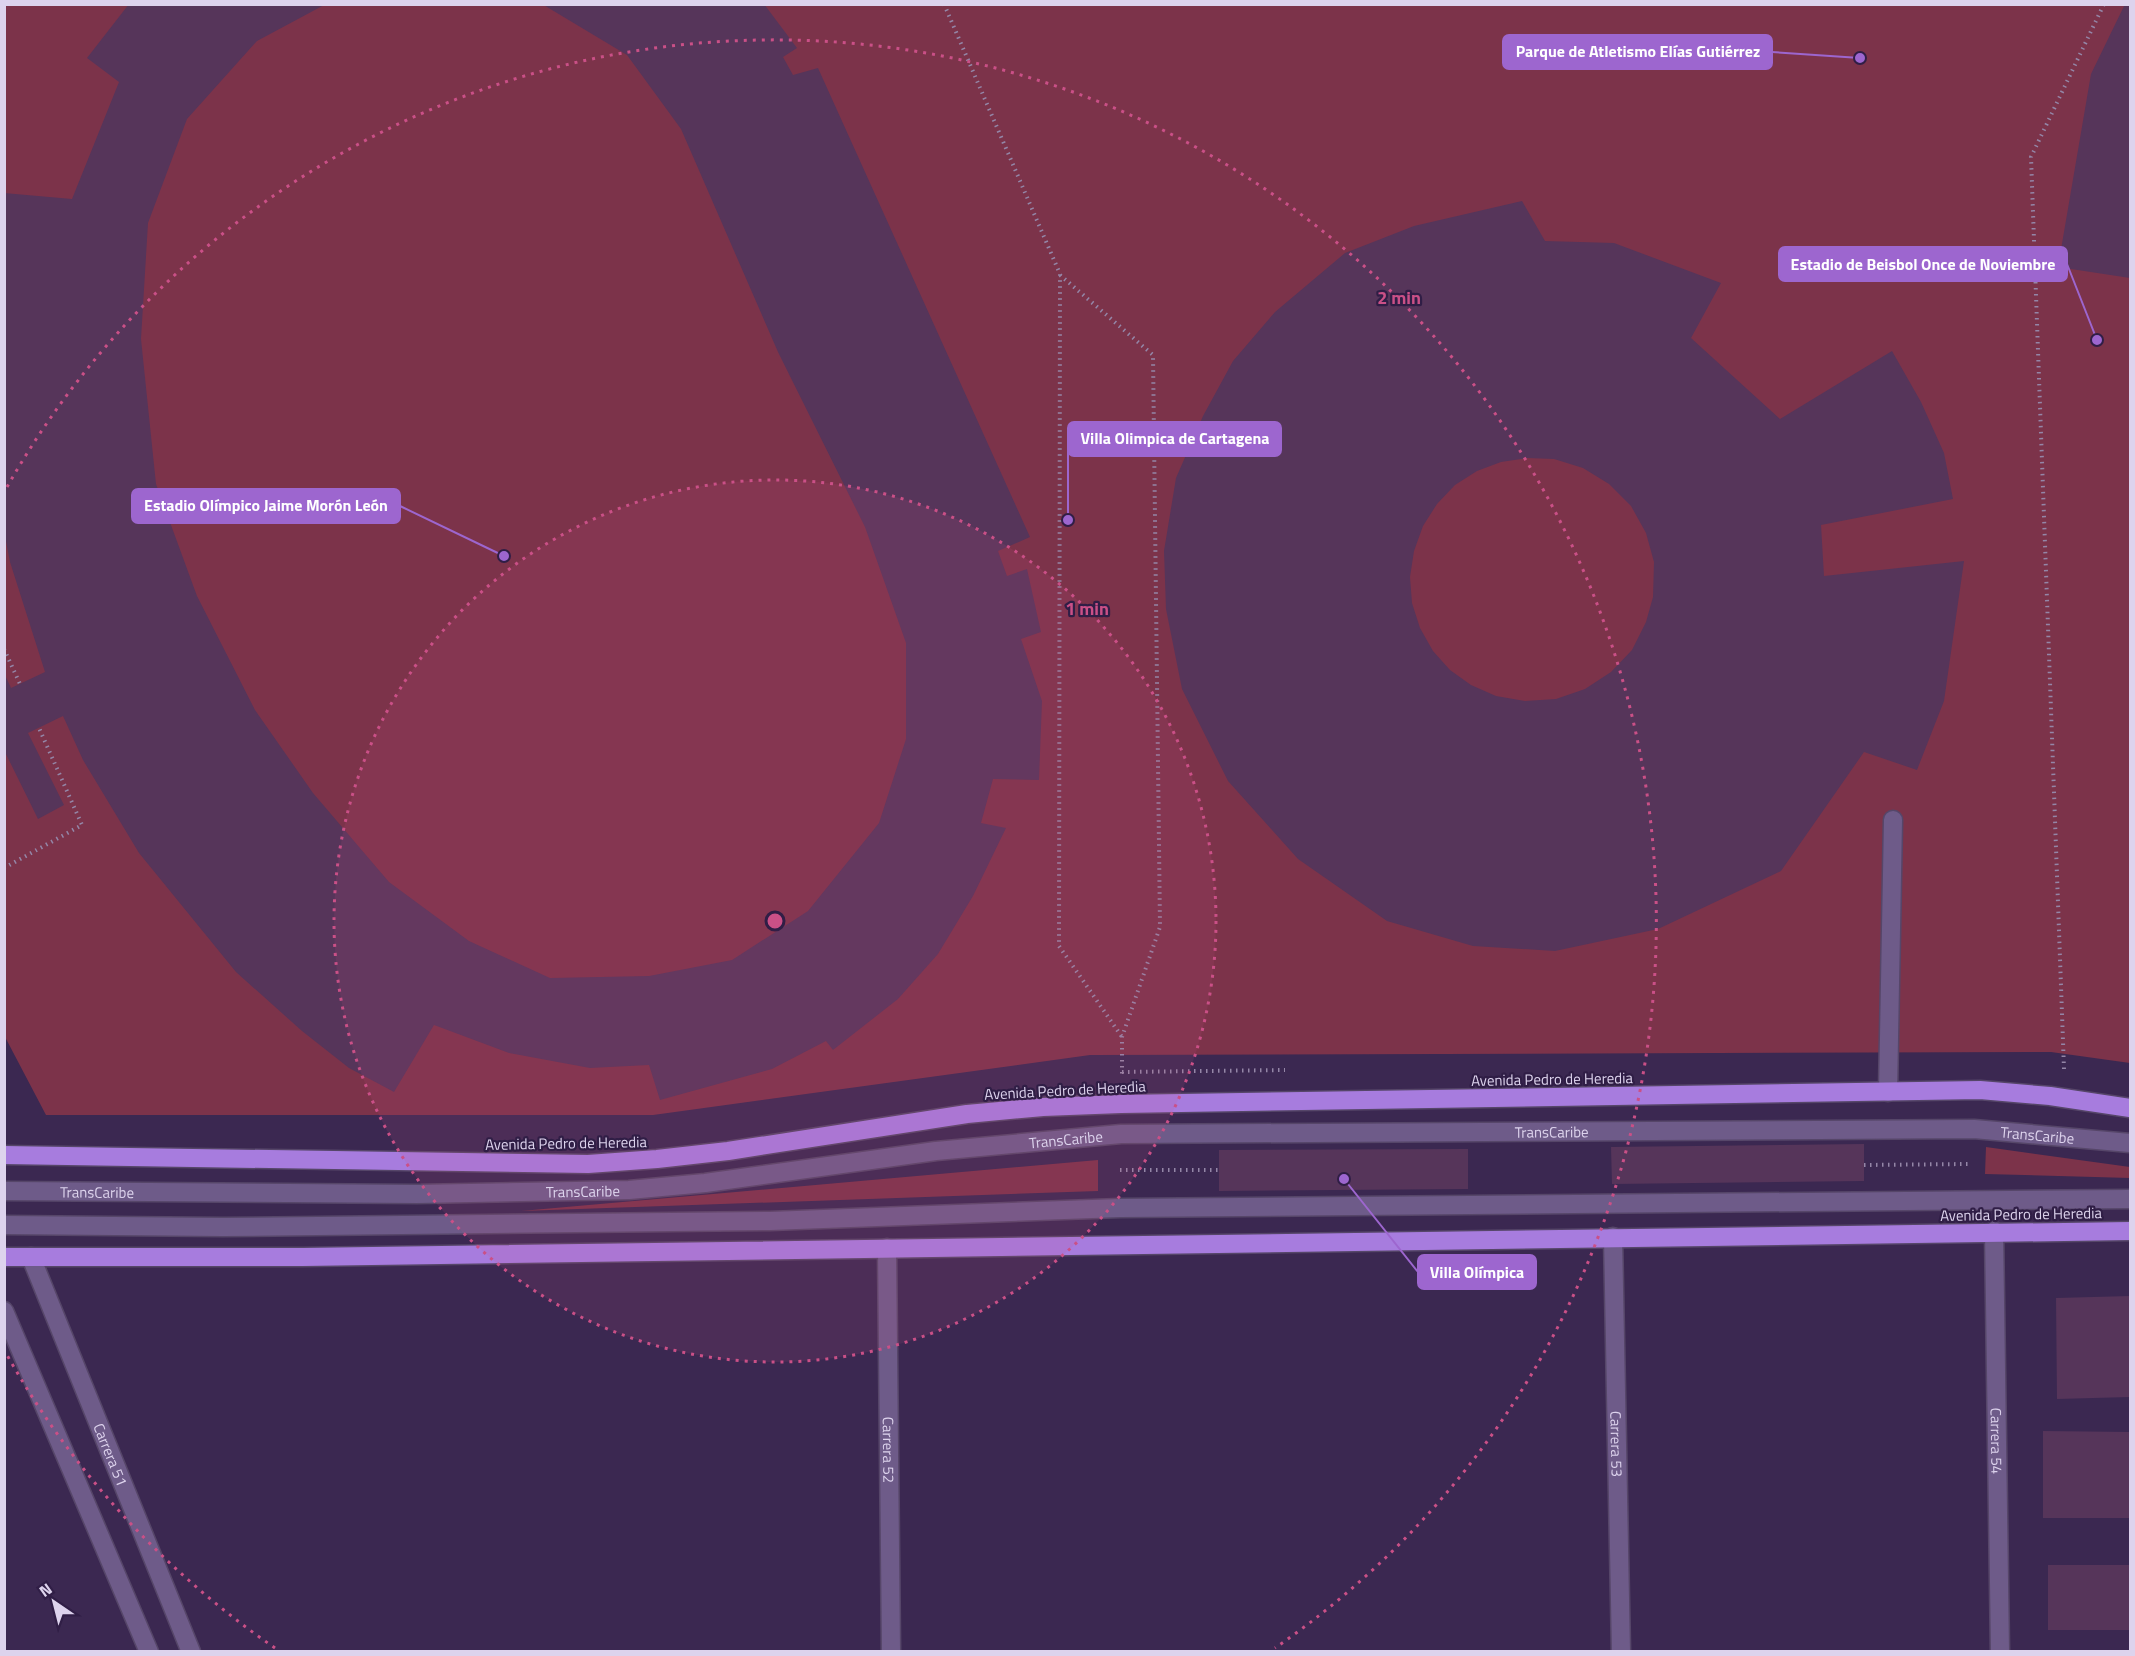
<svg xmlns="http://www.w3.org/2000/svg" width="2135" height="1656" font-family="'Titillium Web',sans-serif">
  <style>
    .green { fill: #7c334a }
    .building { fill: #56355a; fill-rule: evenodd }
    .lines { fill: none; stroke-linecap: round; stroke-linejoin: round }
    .lane-casing { stroke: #564669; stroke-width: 21 }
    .street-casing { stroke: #564669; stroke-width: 21 }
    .highway-casing { stroke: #564669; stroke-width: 21 }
    .path { stroke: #9486a7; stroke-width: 4; stroke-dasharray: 1.5 4.5; stroke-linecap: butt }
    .lane { stroke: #6e5b89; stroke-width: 18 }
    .street { stroke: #6e5b89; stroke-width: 18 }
    .highway { stroke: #a77cde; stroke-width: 18 }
    .ring { fill: none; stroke: #ca5087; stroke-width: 3; stroke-dasharray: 3 6 }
    .labels { text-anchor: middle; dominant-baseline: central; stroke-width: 4.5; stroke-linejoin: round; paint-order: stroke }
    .street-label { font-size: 15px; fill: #ddd3ed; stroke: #301e46 }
    .centre { fill: #ca5087; stroke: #301e46; stroke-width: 3 }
    .ring-label { font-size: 18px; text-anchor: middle; font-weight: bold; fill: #ca5087; stroke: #301e46; stroke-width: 4.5; stroke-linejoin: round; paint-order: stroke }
    .leader { fill: none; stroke: #9d66cf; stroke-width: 2 }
    .callout-dot { fill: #9d66cf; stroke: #301e46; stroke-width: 2 }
    .callout { fill: #9d66cf; stroke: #9d66cf; stroke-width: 2 }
    .callout-label { font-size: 16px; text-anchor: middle; font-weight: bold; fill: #fff }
  </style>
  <rect width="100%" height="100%" fill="#3b2851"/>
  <path class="green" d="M4 5H2130V1063L2051 1052 1090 1055 653 1115H46L4 1035Z
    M1986 1147 2130 1167V1178L1985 1174Z
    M1098 1160V1191L521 1211Z"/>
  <path class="building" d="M129 4H326L257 41 187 119 148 223 141 339 156 484 197 596 255 710 313 793 389 882 469 941 550 978 649 976 732 960 808 911 879 823 906 739V643L865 527 778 352 681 129 627 55 542 4H764L797 48 783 57 793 75 818 68 1030 537 998 551 1007 576 1027 569 1041 632 1021 639 1042 701 1039 780 993 779 981 823 1006 828 973 896 938 954 898 999 833 1050 826 1041 772 1069 660 1100 649 1065 590 1068 509 1053 434 1025 394 1092 349 1068 302 1031 236 972 139 853 83 760 63 716 28 733 64 805 38 819 4 750V673L11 688 45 672 10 562 4 531V193L72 199 119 82 87 58Z
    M2125 4H2130V278L2058 267 2091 74Z
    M1522 201 1545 241 1614 243 1721 283 1691 338 1780 419 1892 351 1921 402 1944 453 1953 499 1821 525 1824 576 1964 561 1944 701 1917 770 1864 752 1781 871 1658 929 1555 951 1473 946 1387 921 1298 859 1228 781 1182 689 1166 609 1164 551 1176 478 1203 416 1233 361 1275 312 1345 253 1414 226ZM1527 458 1554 459 1583 468 1609 484 1631 506 1646 533 1654 562 1653 597 1646 622 1632 650 1611 672 1585 689 1556 699 1525 701 1496 696 1471 685 1450 670 1433 651 1420 628 1412 603 1410 577 1414 551 1423 526 1437 504 1455 485 1477 471 1501 462Z
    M1864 1144V1181L1612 1184 1611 1147Z
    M1468 1149V1189L1219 1191V1150Z
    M2130 1296V1397L2057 1399 2056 1298Z
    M2043 1431 2130 1432V1518H2043Z
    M2048 1565H2130V1630H2048Z"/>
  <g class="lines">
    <g class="lane-casing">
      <g id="lane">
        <path d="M1888 1092 1893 820"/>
        <path id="s1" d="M4 1191 417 1194 629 1190 705 1183 936 1151 1121 1134 1974 1129 2130 1143"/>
        <path d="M4 1225 223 1227 770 1221 1120 1208 2130 1199"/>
      </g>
    </g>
    <g class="street-casing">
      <g id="street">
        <path id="s2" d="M1994 1231 2000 1652"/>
        <path id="s3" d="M1613 1237 1621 1652"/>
        <path id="s4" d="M887 1248 891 1652"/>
        <path id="s5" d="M31 1257 191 1652"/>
        <path d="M4 1311 149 1652"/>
      </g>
    </g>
    <g class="highway-casing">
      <path id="highway" d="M4 1155 588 1164 657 1159 728 1151 967 1114 1043 1107 1121 1104 1980 1090 2050 1096 2130 1108
        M4 1257H303L2130 1231"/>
    </g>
    <path class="path" d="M944 4 1060 274 1059 946 1122 1037
      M1060 275 1153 355 1160 927 1122 1037V1074
      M4 649 20 684
      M4 868 82 825 39 728
      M2064 1069 2031 157 2104 4
      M1122 1072 1285 1070
      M1864 1165 1968 1164
      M1120 1170H1219"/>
    <use href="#lane" class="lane"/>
    <use href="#street" class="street"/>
    <use href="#highway" class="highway"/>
  </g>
  <circle cx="775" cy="921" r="441" fill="#ca5087" fill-opacity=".12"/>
  <g class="ring">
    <circle cx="775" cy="921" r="441"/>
    <path d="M275 1648A882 882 0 0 1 7 1355M7 487A882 882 0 1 1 1275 1648"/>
  </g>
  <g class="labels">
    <g class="street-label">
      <text transform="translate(1552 1079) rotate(-1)">Avenida Pedro de Heredia</text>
      <text transform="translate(1065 1090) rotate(-3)">Avenida Pedro de Heredia</text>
      <text stroke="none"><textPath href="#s1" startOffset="1551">TransCaribe</textPath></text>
      <text stroke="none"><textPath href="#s1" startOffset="2037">TransCaribe</textPath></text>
      <text stroke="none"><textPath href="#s1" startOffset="1065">TransCaribe</textPath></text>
      <text transform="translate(566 1143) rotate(-1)">Avenida Pedro de Heredia</text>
      <text stroke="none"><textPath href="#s1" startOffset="579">TransCaribe</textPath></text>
      <text stroke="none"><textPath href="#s1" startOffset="93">TransCaribe</textPath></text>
      <text transform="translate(2021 1214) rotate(-1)">Avenida Pedro de Heredia</text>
      <text stroke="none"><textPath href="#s2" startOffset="210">Carrera 54</textPath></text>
      <text stroke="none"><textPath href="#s3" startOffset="207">Carrera 53</textPath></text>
      <text stroke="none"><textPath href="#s4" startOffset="202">Carrera 52</textPath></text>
      <text stroke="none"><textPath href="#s5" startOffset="213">Carrera 51</textPath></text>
    </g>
  </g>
  <circle cx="775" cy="921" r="9" class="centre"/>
  <g class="ring-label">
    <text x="1399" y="304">2 min</text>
    <text x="1087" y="615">1 min</text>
  </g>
  <path class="leader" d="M1860 58L1772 52M2097 340L2067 264M1068 520L1068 439M504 556L400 506M1344 1179L1418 1272"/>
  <g class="callout-dot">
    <circle cx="1860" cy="58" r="6"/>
    <circle cx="2097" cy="340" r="6"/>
    <circle cx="1068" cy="520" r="6"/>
    <circle cx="504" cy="556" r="6"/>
    <circle cx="1344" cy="1179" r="6"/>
  </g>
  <g class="callout">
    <rect x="1503" y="35" width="269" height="34" rx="6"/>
    <rect x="1779" y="247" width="288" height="34" rx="6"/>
    <rect x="1068" y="422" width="213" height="34" rx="6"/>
    <rect x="132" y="489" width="268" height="34" rx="6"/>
    <rect x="1418" y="1255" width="118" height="34" rx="6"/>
  </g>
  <g class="callout-label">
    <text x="1638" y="57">Parque de Atletismo Elías Gutiérrez</text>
    <text x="1923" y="270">Estadio de Beisbol Once de Noviembre</text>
    <text x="1175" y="444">Villa Olimpica de Cartagena</text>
    <text x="266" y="511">Estadio Olímpico Jaime Morón León</text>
    <text x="1477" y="1278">Villa Olímpica</text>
  </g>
  <rect width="2135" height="1656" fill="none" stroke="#ddd3ed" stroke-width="12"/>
  <g transform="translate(54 1602) rotate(325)" stroke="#301e46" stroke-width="4.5" paint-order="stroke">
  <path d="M0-4.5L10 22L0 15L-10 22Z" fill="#ddd3ed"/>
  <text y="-9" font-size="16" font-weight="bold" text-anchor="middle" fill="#ddd3ed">N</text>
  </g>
</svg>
